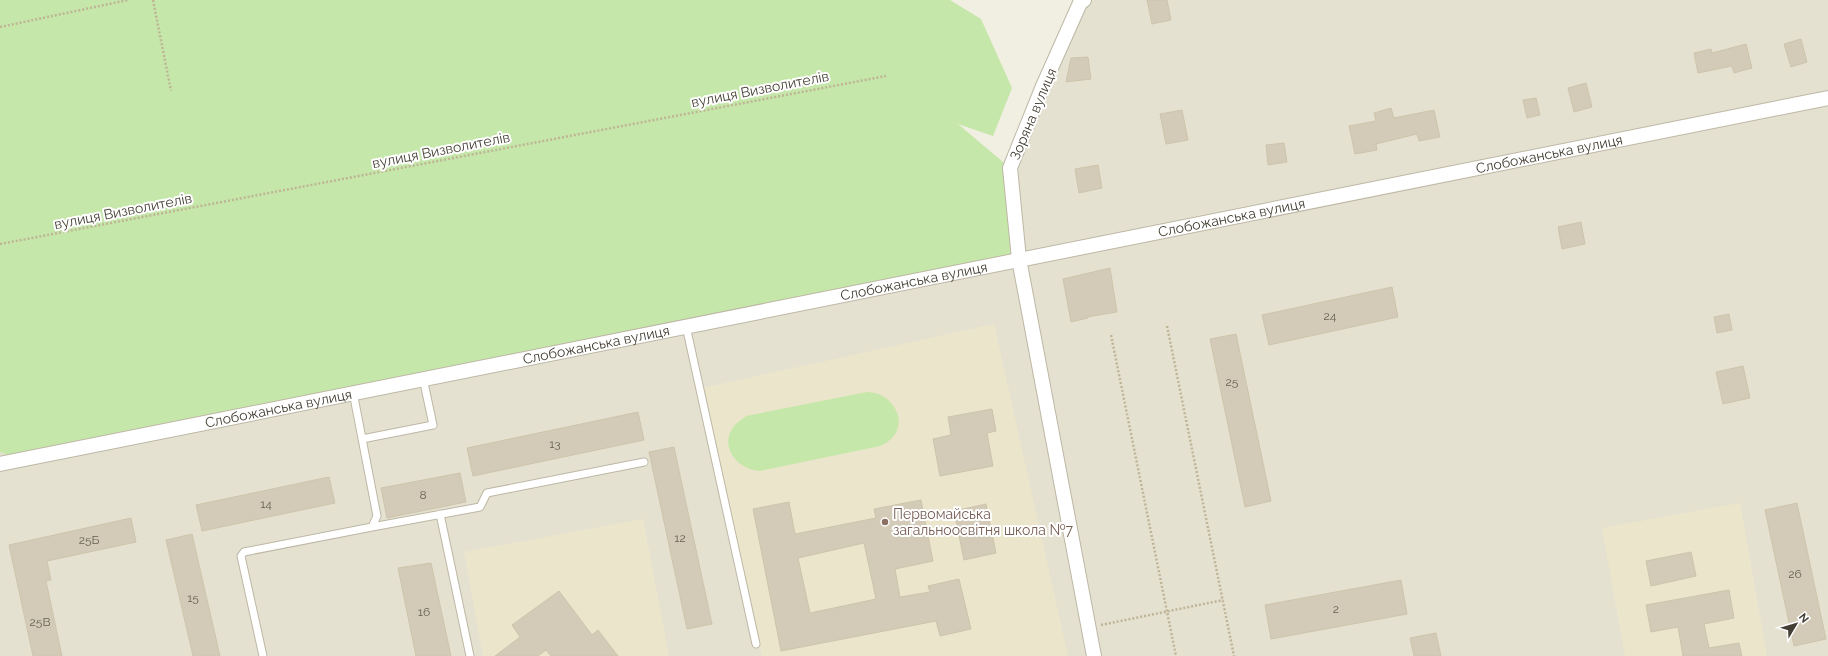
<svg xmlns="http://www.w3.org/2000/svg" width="1828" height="656" font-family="Raleway,sans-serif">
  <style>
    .residential { fill: #e5e1d0 }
    .education { fill: #ebe5cb }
    .green { fill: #c5e7a9 }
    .building { fill: #d3cbb7; stroke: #cec4ab; fill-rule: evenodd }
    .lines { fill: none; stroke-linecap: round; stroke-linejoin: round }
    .service-casing { stroke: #bdb7a5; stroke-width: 9 }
    .minor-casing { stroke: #bdb7a5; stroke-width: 16 }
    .path { stroke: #bfb496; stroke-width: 2.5; stroke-dasharray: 2 2; stroke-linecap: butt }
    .service { stroke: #fff; stroke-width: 7 }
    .minor { stroke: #fff; stroke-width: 14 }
    .education-dot { fill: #8d6e63; stroke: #fff; stroke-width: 1.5 }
    .labels { text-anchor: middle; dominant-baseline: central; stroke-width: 4; stroke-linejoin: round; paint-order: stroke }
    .number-label { font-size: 12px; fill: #676154 }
    .street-label { font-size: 14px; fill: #433e33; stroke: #fff }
    .education-label { font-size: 14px; fill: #785e54; stroke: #fff; text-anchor: start }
  </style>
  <rect width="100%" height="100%" fill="#f1eee2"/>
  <path class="residential" d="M1084 0H1828V656H0V452L20 460 1010 168Z"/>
  <path class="education" d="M994 324 1068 656H762L703 388Z
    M1740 503 1767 656H1625L1602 528Z
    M643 519 669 656H483L464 552Z"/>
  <path class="green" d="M0 0H950L981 19 1012 88 993 136 958 124 1010 168 1019 259 20 460 0 452Z
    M867 392C891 392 910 420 891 439 888 442 884 444 880 446L760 471C736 470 717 444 736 424 739 421 743 419 746 416Z"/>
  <path class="building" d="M1147 0H1167L1171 20 1152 24Z
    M1801 39 1807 62 1791 67 1784 44Z
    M1746 44 1752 68 1734 73 1732 66 1698 73 1694 53 1711 49 1712 53Z
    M1088 57 1091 79 1066 82 1071 58Z
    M1586 83 1592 107 1574 112 1568 88Z
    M1536 98 1540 115 1527 118 1523 100Z
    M1391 108 1394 118 1434 110 1440 137 1419 141 1417 134 1376 144 1377 150 1355 154 1349 126 1376 121 1374 113Z
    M1182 110 1188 140 1166 144 1160 114Z
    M1284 143 1287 162 1268 165 1266 145Z
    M1098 165 1102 188 1079 193 1075 169Z
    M1581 222 1585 244 1562 249 1558 227Z
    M1110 268 1117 312 1087 317 1088 318 1071 322 1063 279Z
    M1392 287 1398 317 1269 345 1262 315Z
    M1729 314 1732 330 1717 333 1714 317Z
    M1236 334 1271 501 1245 507 1210 339Z
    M1743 366 1750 398 1723 404 1716 372Z
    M992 409 996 431 987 433 993 466 940 476 933 439 951 435 948 417Z
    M638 412 644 440 473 476 467 448Z
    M674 447 712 624 687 629 649 452Z
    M460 473 466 502 387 518 381 488Z
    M329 477 335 503 202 531 196 505Z
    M921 500 933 561 895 569 900 597 930 592 928 586 959 579 971 629 940 636 936 621 781 651 753 509 789 502 795 534 876 518 874 509ZM864 543 876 599 810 613 798 558Z
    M1797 503 1826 639 1794 646 1765 510Z
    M986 504 996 553 964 560 954 511Z
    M131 518 136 542 47 561 51 580 46 581 62 656H33L9 545Z
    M192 534 220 656H193L166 540Z
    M1691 552 1696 576 1651 586 1646 561Z
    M431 563 451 656H416L398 568Z
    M1401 580 1407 614 1271 639 1265 605Z
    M1729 590 1734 618 1704 624 1709 648 1739 643 1742 656H1683L1678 627 1651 632 1646 605Z
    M559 591 592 635 598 630 618 656H551L546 650 538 656H495L520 637 512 625Z
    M1436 633 1441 656H1414L1410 638Z"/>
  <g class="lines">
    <g class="service-casing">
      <path id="service" d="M686 326 756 644
        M362 439 433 425 423 378
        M440 514 470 656
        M372 527 480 507 487 493 644 462
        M263 656 241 556 244 552 372 527 377 516 353 392"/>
    </g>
    <g class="minor-casing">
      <g id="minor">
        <path d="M1084 0 1080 3 1043 86 1010 168 1019 259 1094 656"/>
        <path id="s1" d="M0 464 1828 98"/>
      </g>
    </g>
    <path class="path" d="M153 0 171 91
      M0 27 128 0
      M0 244 886 76
      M1167 326 1234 656
      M1111 335 1176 656
      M1101 625 1223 600"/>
    <use href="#service" class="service"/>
    <use href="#minor" class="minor"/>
  </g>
  <circle class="education-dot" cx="885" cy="522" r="4"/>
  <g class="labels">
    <g class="number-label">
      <text x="1330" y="316">24</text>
      <text x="1232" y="382">25</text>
      <text x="555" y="444">13</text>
      <text x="423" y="495">8</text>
      <text x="266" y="504">14</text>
      <text x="680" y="538">12</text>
      <text x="89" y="540">25Б</text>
      <text x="1795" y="574">26</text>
      <text x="193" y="598">15</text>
      <text x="1336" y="609">2</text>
      <text x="424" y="612">16</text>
      <text x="40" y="622">25В</text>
    </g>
    <g class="street-label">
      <text transform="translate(760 89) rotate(-11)">вулиця Визволителів</text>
      <text transform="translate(1033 114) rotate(-67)">Зоряна вулиця</text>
      <text transform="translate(441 150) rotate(-11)">вулиця Визволителів</text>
      <text stroke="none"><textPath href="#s1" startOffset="1580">Слобожанська вулиця</textPath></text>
      <text transform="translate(123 211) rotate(-11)">вулиця Визволителів</text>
      <text stroke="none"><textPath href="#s1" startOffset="1256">Слобожанська вулиця</textPath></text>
      <text stroke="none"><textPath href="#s1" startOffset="932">Слобожанська вулиця</textPath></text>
      <text stroke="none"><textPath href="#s1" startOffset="608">Слобожанська вулиця</textPath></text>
      <text stroke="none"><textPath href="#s1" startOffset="284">Слобожанська вулиця</textPath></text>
    </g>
    <g class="education-label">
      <text x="893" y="514">Первомайська<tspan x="893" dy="16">загальноосвітня школа №7</tspan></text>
    </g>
  </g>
  <g transform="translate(1796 624) rotate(52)" stroke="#ffffff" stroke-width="3" paint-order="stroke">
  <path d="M0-3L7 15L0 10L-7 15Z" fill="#433e33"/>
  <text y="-6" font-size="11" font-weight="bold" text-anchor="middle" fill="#433e33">N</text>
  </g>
</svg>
